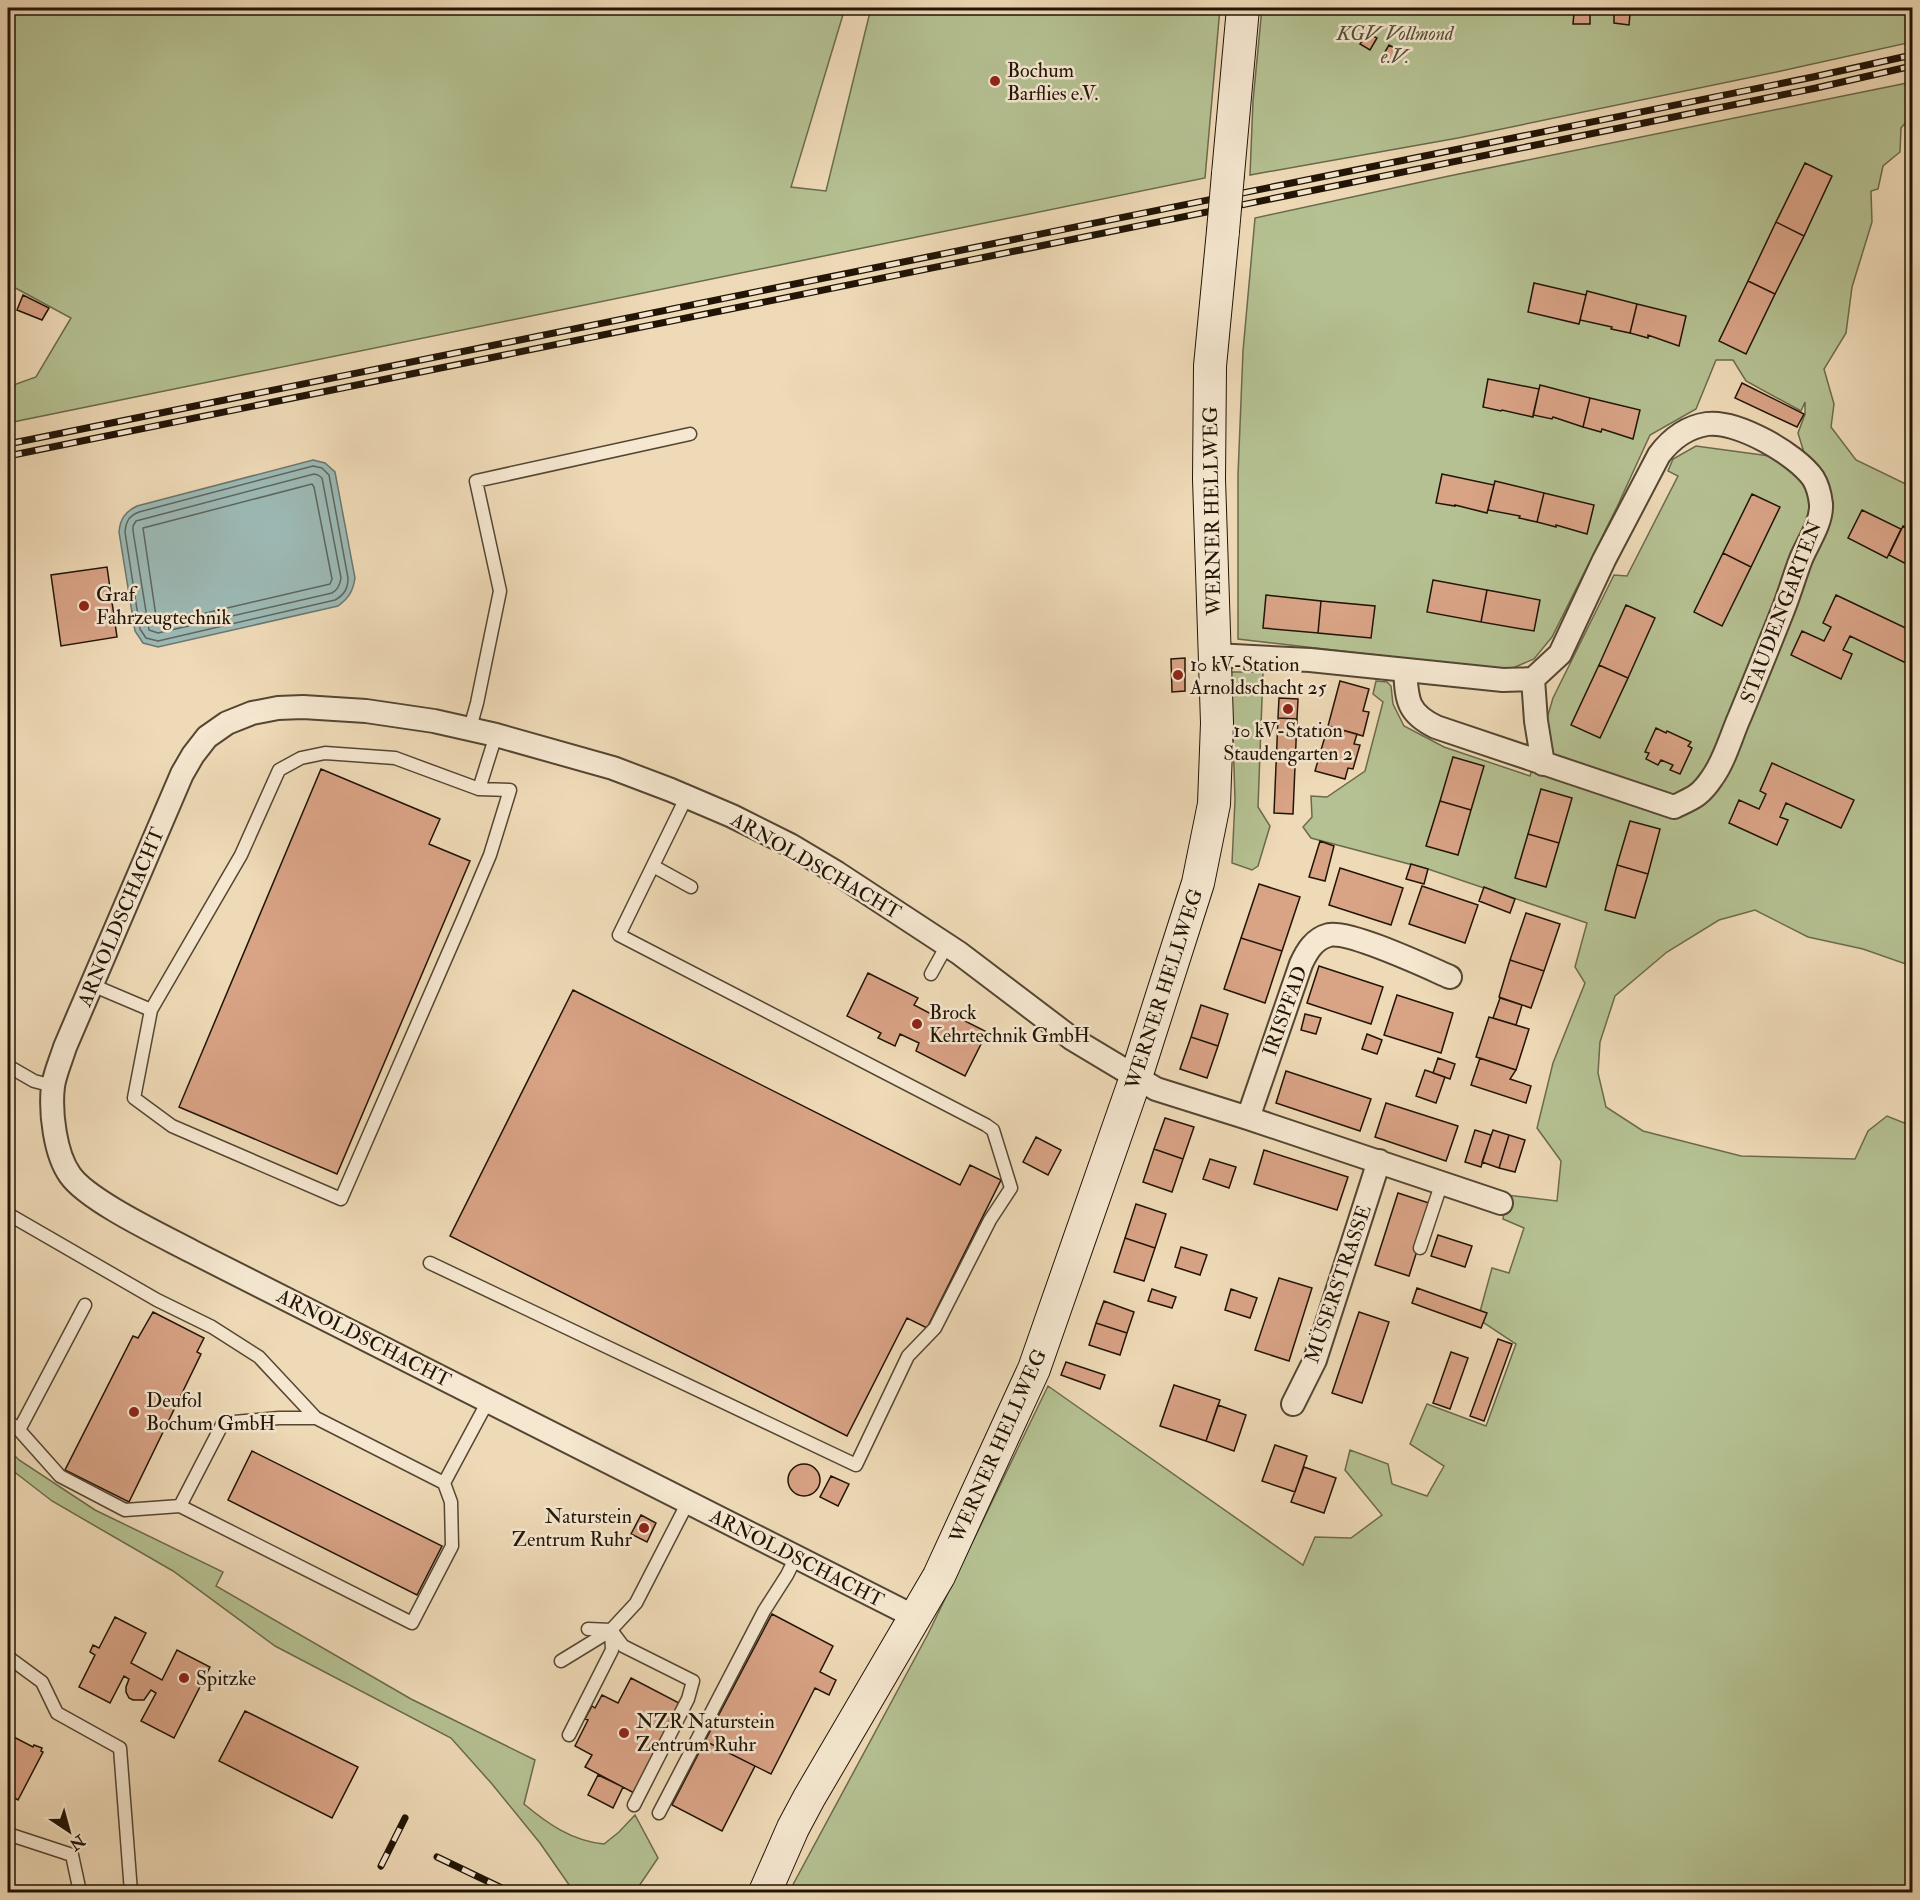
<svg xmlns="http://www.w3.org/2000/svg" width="1920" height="1900" font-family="'IM FELL Double Pica',serif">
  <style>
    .green { fill: #b5c192; stroke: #6b6a4c; stroke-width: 1.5 }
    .water { fill: #9cb9b5; stroke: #6b776f; stroke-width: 1.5 }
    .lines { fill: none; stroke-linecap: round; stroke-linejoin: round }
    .shore { stroke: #5e665e; stroke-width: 1.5 }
    .building { fill: #d9a386; stroke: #211406; stroke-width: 1.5 }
    .lane-casing { stroke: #544632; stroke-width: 15 }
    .street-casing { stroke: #544632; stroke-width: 26 }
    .secondary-casing { stroke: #211406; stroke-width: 34 }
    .lane { stroke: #f5e7d0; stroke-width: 12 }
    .street { stroke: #f5e7d0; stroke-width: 22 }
    .secondary { stroke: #f5e7d0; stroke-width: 32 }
    .rail-casing { stroke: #211406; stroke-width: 7 }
    .rail { stroke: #f5e7d0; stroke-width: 4.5; stroke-dasharray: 14; stroke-linecap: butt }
    .secondary-bridge-casing { stroke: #211406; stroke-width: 34; stroke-linecap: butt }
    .secondary-bridge { stroke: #f5e7d0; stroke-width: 32 }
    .poi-dot { fill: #8f2418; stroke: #f5e7d0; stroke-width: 2 }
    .labels { text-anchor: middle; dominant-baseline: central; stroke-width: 5; stroke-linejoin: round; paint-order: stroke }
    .park-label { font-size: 20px; font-style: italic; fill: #555137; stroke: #f5e7d0 }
    .poi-label { font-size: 20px; fill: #211406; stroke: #f5e7d0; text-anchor: start }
    .street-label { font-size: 20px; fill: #211406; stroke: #f5e7d0 }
  </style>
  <rect width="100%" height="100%" fill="#efdab7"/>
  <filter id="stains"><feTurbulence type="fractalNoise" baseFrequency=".00333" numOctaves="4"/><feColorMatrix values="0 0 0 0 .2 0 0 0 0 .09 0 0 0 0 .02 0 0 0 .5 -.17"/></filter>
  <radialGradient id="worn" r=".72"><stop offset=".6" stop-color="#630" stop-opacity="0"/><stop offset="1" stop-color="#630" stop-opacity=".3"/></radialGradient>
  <path class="green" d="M8 8H845L791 187 826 191 871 8H1220L1205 178 8 423V387L36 377 71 318 8 284Z
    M1262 8H1912V42L1781 71 1458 138 1250 175 1253 101Z
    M1912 82V115L1901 128 1900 152 1883 166 1878 189 1871 191 1872 222 1852 287 1846 333 1824 369 1834 404 1831 427 1856 460 1912 487V977L1906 964 1863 949 1808 937 1755 910 1719 920 1667 952 1615 996 1600 1042 1598 1073 1606 1107 1643 1131 1741 1156 1855 1159 1868 1131 1887 1116 1912 1126V1892H789L928 1634 1048 1386 1303 1565 1315 1537 1351 1538 1382 1515 1345 1470 1350 1450 1388 1464 1392 1484 1427 1496 1444 1466 1410 1444 1427 1404 1486 1426 1516 1344 1478 1319 1492 1268 1509 1273 1524 1228 1503 1219 1506 1195 1557 1201 1561 1161 1537 1128 1553 1063 1585 983 1575 967 1587 923 1428 869 1311 838 1303 827 1312 817 1311 796 1327 797 1365 771 1383 702 1373 694 1376 681 1387 682 1391 686 1393 704 1404 726 1444 747 1530 776 1553 698 1614 575 1627 576 1678 476 1668 471 1673 459 1696 446 1777 457 1808 466 1798 433 1805 414V402L1801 411 1746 381 1733 360H1716L1696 409 1650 435 1617 507 1552 637 1534 659 1508 670 1238 639V475L1243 351 1255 218 1449 176Z
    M1231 672H1263L1258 807 1270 826 1258 866 1252 870 1232 863 1235 800Z
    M8 1449 19 1460 95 1510 223 1572 216 1586 411 1699 535 1760 524 1804C548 1824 572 1841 604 1844L619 1832 635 1815 658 1858 635 1892H574L540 1843 492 1784 451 1738 275 1646 173 1571 52 1501 8 1467Z"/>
  <path class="water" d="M313 460 325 463 335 472 355 578C353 591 349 598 338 606L158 647 143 643 135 631 119 532C120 519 125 512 137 506Z"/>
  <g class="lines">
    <path class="shore" d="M313 466 322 468 329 475 348 578C348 589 344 595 335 600L158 641 146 638 140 629 125 532C126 521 129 516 139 512Z
      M314 474 318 475 322 478 341 578C340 585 338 590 332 593L158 633 149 630 133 531V526L136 521Z
      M312 484 314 487 332 579 330 584 159 624 157 623 143 528Z"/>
  </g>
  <path class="building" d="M1574 13 1590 14V24H1573Z
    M1614 13 1630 14 1629 25 1614 23Z
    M1367 33 1377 38 1370 50 1360 44Z
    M1389 45 1398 50 1391 62 1382 57Z
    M1805 163 1832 176 1804 236 1776 222Z
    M1776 222 1804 236 1775 294 1748 281Z
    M1748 281 1775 294 1746 354 1719 341Z
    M1534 283 1586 295 1579 324 1528 312Z
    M1587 291 1637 304 1630 333 1611 329 1612 327 1580 320Z
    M23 295 49 308 42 320 17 310Z
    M1637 304 1686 316 1679 346 1648 335V338L1630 333Z
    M1488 379 1539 389 1533 417 1502 410 1501 411 1483 407Z
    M1742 383 1804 414 1797 427 1735 398Z
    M1540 385 1590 398 1583 427 1553 417 1552 419 1533 415Z
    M1590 398 1640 410 1633 439 1602 429 1601 432 1583 427Z
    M1442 474 1494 485 1487 513 1455 505V506L1436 503Z
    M1495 481 1544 493 1537 522 1519 518 1520 516 1488 510Z
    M1544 493 1594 505 1587 534 1556 525V527L1537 522Z
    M1752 494 1780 507 1751 567 1723 553Z
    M1862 510 1901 529 1887 558 1848 538Z
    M1903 526 1912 531V567L1889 555Z
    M1723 553 1751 567 1722 626 1694 612Z
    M107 567 117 637 61 646 51 575Z
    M1433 580 1487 590 1481 622 1427 612Z
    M1487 590 1540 600 1534 631 1481 622Z
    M1266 595 1321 601 1318 633 1263 628Z
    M1836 595 1912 631V648L1906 663 1850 636 1843 650 1852 654 1841 679 1791 655 1802 631 1824 641 1831 627 1823 623Z
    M1321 601 1375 606 1371 638 1318 633Z
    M1626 605 1655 618 1628 678 1599 665Z
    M1185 658V691L1172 692 1171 659Z
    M1599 665 1628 678 1600 738 1571 725Z
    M1340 681 1369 689 1363 711 1369 712 1363 736 1328 726Z
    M1279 698 1298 699 1297 719 1278 718Z
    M1278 718 1297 719 1293 814 1274 813Z
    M1328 726 1357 734 1354 744 1360 745 1353 769 1348 768 1345 779 1315 771Z
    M1656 728 1666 733 1667 731 1691 742 1688 746 1692 748 1680 774 1670 770 1673 765 1661 760 1658 765 1646 759 1649 753 1645 752Z
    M1453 757 1484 766 1471 810 1440 801Z
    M1772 763 1854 800 1841 828 1786 803 1780 817 1788 820 1777 845 1729 823 1739 800 1759 809 1766 794 1760 791Z
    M321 769 440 819 429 844 470 861 337 1174 179 1107Z
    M1541 789 1572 798 1559 843 1528 834Z
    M1440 801 1471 810 1458 855 1426 846Z
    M1630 821 1660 829 1648 874 1617 865Z
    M1528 834 1559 843 1546 887 1515 878Z
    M1320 841 1334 846 1325 881 1309 877Z
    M1411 864 1428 869 1424 884 1406 879Z
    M1617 865 1648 874 1635 918 1605 910Z
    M1340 868 1403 888 1391 925 1329 905Z
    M1259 884 1300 897 1282 951 1241 938Z
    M1422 886 1478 905 1465 943 1409 924Z
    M1484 887 1515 899 1510 913 1479 901Z
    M1526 913 1560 924 1544 971 1510 960Z
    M1241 938 1282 951 1265 1003 1224 989Z
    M1510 960 1544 971 1531 1008 1499 997Z
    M1319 966 1383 987 1371 1024 1307 1003Z
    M868 973 918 998 914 1005 933 1015 937 1007 987 1032 965 1076 916 1051 919 1043 900 1034 895 1046 878 1038 881 1033 847 1016Z
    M573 990 960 1185 970 1165 1001 1180 927 1328 907 1318 847 1436 450 1236Z
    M1397 995 1453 1013 1441 1053 1384 1035Z
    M1500 998 1522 1005 1516 1025 1493 1018Z
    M1201 1005 1228 1014 1218 1046 1191 1037Z
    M1305 1014 1321 1018 1316 1034 1301 1030Z
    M1489 1017 1529 1029 1516 1070 1476 1057Z
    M1367 1034 1382 1040 1377 1054 1362 1049Z
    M1191 1037 1218 1046 1207 1078 1180 1069Z
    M1438 1058 1455 1064 1450 1079 1433 1073Z
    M1480 1058 1516 1070 1510 1079 1531 1086 1526 1103 1471 1085Z
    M1425 1070 1445 1077 1436 1103 1416 1096Z
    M1286 1071 1371 1099 1360 1131 1276 1103Z
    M1386 1103 1458 1126 1446 1161 1375 1137Z
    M1165 1118 1194 1127 1183 1159 1154 1149Z
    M1475 1130 1491 1135 1481 1167 1465 1162Z
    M1493 1130 1509 1135 1499 1168 1482 1162Z
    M1509 1135 1525 1140 1515 1172 1499 1168Z
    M1036 1137 1061 1150 1048 1175 1023 1162Z
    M1154 1149 1183 1159 1172 1192 1143 1182Z
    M1264 1150 1348 1177 1337 1210 1254 1184Z
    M1210 1159 1236 1167 1229 1188 1203 1179Z
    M1398 1193 1432 1204 1409 1276 1375 1265Z
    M1136 1204 1166 1214 1155 1248 1125 1238Z
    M1438 1235 1472 1246 1465 1267 1431 1256Z
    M1125 1238 1155 1248 1144 1281 1114 1272Z
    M1181 1247 1207 1255 1200 1275 1175 1267Z
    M1279 1278 1312 1288 1289 1361 1255 1350Z
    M1417 1288 1487 1313 1481 1328 1412 1303Z
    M1152 1289 1176 1297 1172 1308 1148 1301Z
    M1231 1289 1257 1298 1250 1318 1225 1310Z
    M1104 1301 1134 1312 1127 1333 1096 1323Z
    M153 1312 204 1338 197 1352 201 1354 129 1502 65 1470 133 1336 138 1338Z
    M1359 1312 1389 1322 1362 1403 1332 1393Z
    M1096 1323 1127 1333 1120 1355 1089 1345Z
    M1498 1339 1512 1344 1484 1421 1470 1416Z
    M1451 1352 1468 1358 1450 1409 1433 1403Z
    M1066 1362 1105 1375 1100 1389 1061 1375Z
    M1174 1385 1220 1400 1206 1441 1160 1426Z
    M1218 1405 1246 1415 1234 1451 1206 1441Z
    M1275 1445 1307 1456 1295 1492 1262 1481Z
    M252 1451 442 1546 417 1595 228 1500Z
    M788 1480a16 16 0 1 1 32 0a16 16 0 1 1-32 0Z
    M1304 1467 1336 1478 1324 1513 1291 1502Z
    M831 1476 849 1484 838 1506 820 1497Z
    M641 1515 656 1523 647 1542 631 1534Z
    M772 1614 833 1646 820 1672 836 1680 829 1695 815 1688 771 1774 705 1741Z
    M115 1617 146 1633 131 1663 162 1680 177 1650 210 1667 174 1738 141 1721 156 1693 151 1690 144 1700H133L129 1698 126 1692V1687L129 1679 124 1676 110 1703 79 1687 95 1655 90 1652 93 1645 99 1648Z
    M631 1678 681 1704 634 1793 585 1767 592 1755 575 1746 588 1720 585 1719 592 1706 595 1708 602 1695 618 1703Z
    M245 1711 358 1767 332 1818 219 1761Z
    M8 1734 33 1747 34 1745 42 1748 41 1751 43 1752 18 1800 8 1794Z
    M705 1741 755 1766 722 1831 672 1805Z
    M598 1775 623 1787 613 1808 588 1795Z"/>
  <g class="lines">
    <g class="lane-casing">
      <path id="lane" d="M470 728 477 703 500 591 476 481 690 434
        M325 753 395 758 479 789 510 790 490 855 463 919 341 1199 172 1126 134 1098 151 1010 241 855 279 770 301 758Z
        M479 789 496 735
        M653 866 691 887
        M931 974 947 945
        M92 985 151 1010
        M8 1066 34 1081 53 1086
        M8 1214 157 1300 212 1327 259 1357 316 1418 444 1483 488 1401
        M1420 1248 1442 1182
        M430 1263 856 1465 908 1356 935 1328 990 1220 1011 1188 993 1130 986 1125 619 935 687 796
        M316 1418H279L223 1423 180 1506 412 1623 452 1546 451 1502 444 1483
        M8 1421 19 1430 60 1476 125 1510 180 1506
        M19 1430 85 1305
        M588 1629 611 1630 623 1646 693 1681 688 1699 634 1805
        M8 1657 42 1682 57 1713 120 1748 131 1892
        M561 1661 610 1631
        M569 1735 612 1650 611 1630 636 1603 688 1502
        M659 1813 764 1611 787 1575 796 1557
        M8 1834 72 1855 80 1892"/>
    </g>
    <g class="street-casing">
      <path id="street" d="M1215 655 1310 660 1503 680 1533 679 1560 654 1604 560 1659 455C1671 439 1687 427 1707 424 1737 420 1796 454 1813 478 1818 486 1820 495 1821 504 1822 523 1808 542 1801 559 1794 577 1789 596 1781 615 1768 648 1754 682 1740 716 1731 736 1725 760 1712 778 1700 796 1693 798 1674 807L1436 727C1407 713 1407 700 1405 670
        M1533 679 1536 721 1543 764
        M1248 1118 1301 964C1307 951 1314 939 1329 935 1351 931 1427 967 1450 977
        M1293 1404 1315 1360 1379 1161
        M915 1617 193 1252C163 1236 88 1201 70 1175 55 1154 50 1112 53 1086 55 1073 61 1060 65 1047L182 774 193 755 207 737 227 723 252 713 278 708 303 707 366 711 434 721 496 735 613 768 671 790 732 816 790 845 837 873 959 953 1071 1038 1156 1089 1248 1118 1501 1203"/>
    </g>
    <g class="secondary-casing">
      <path id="secondary" d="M1228 174 1243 8
        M765 1892 793 1828 809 1798 939 1576 1034 1369 1136 1077 1198 883 1214 804 1217 723 1209 479 1210 366 1223 231"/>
    </g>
    <use href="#lane" class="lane"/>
    <use href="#street" class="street"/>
    <use href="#secondary" class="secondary"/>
    <g class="rail-casing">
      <path id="rail" d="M8 444 1813 77 1912 55
        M8 456 1816 88 1912 66
        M437 1857 510 1892
        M381 1866 405 1818"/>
    </g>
    <use href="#rail" class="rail"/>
    <g class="secondary-bridge-casing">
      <path id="secondary-bridge" d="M1223 231 1228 174"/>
    </g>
    <use href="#secondary-bridge" class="secondary-bridge"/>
  </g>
  <g class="poi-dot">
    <circle cx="995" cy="81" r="6"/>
    <circle cx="84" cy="606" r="6"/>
    <circle cx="1178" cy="675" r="6"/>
    <circle cx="1288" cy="709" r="6"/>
    <circle cx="917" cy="1024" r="6"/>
    <circle cx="134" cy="1412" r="6"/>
    <circle cx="644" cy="1528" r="6"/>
    <circle cx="184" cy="1678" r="6"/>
    <circle cx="624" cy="1733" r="6"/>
  </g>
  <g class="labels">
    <g class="park-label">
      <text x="1395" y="33">KGV Vollmond<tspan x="1395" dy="23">e.V.</tspan></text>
    </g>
    <g class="poi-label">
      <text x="1007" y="70">Bochum<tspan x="1007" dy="23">Barflies e.V.</tspan></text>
      <text x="96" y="594">Graf<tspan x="96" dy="23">Fahrzeugtechnik</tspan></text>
      <text x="1190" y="664">10 kV-Station<tspan x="1190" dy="23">Arnoldschacht 25</tspan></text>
      <text x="1288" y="730" text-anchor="middle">10 kV-Station<tspan x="1288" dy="23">Staudengarten 2</tspan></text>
      <text x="929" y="1012">Brock<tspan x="929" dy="23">Kehrtechnik GmbH</tspan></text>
      <text x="146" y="1400">Deufol<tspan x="146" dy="23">Bochum GmbH</tspan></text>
      <text x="632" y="1516" text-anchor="end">Naturstein<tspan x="632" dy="23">Zentrum Ruhr</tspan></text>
      <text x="196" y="1678">Spitzke</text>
      <text x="636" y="1721">NZR Naturstein<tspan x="636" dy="23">Zentrum Ruhr</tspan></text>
    </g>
    <g class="street-label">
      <text transform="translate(1212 511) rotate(-91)">WERNER HELLWEG</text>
      <text transform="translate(1781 612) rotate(-69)">STAUDENGARTEN</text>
      <text transform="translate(816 866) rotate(30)">ARNOLDSCHACHT</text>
      <text transform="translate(121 917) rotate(-67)">ARNOLDSCHACHT</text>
      <text transform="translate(1164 989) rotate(-72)">WERNER HELLWEG</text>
      <text transform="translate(1285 1011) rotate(-70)">IRISPFAD</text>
      <text transform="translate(1338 1284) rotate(-71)">MÜSERSTRASSE</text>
      <text transform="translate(364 1338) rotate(27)">ARNOLDSCHACHT</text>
      <text transform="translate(998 1446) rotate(-66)">WERNER HELLWEG</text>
      <text transform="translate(797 1558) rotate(27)">ARNOLDSCHACHT</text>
    </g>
  </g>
  <rect width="1920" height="1900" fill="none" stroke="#efdab7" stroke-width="30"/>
  <rect x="9" y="9" width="1902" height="1882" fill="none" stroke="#211406" stroke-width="3"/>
  <rect x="15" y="15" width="1890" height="1870" fill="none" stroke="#211406" stroke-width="1.5"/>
  <g transform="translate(69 1831) rotate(144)" stroke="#f5e7d0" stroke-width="4.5" paint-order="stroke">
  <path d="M0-4.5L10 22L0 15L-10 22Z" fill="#211406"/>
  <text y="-9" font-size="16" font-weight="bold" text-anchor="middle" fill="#211406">N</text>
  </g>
  <rect width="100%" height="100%" filter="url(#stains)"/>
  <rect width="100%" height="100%" fill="url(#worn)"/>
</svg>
